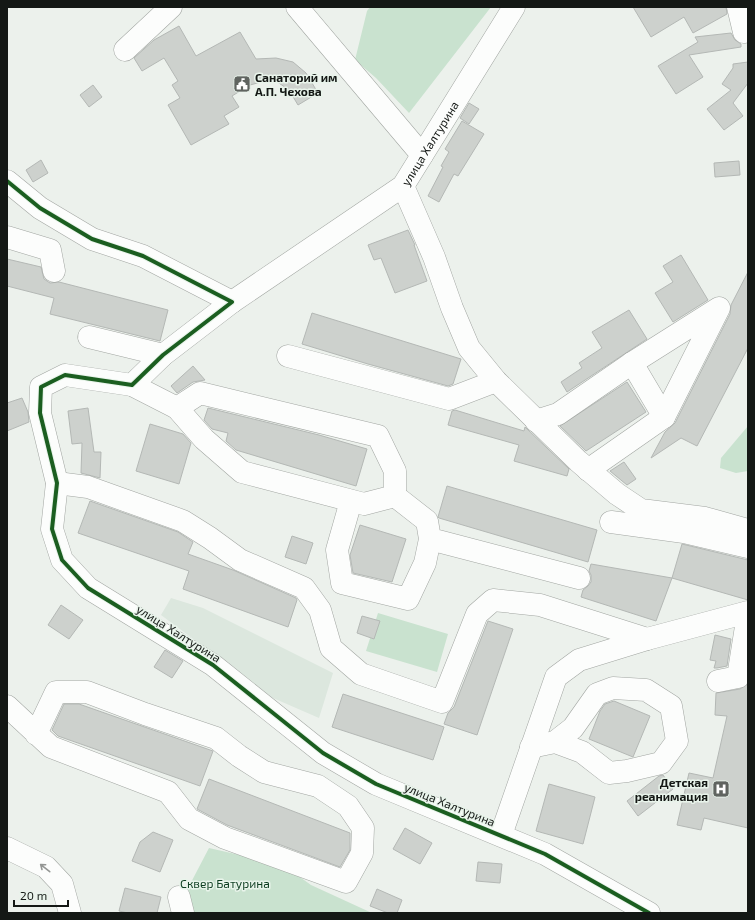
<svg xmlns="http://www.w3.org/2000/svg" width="755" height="920" font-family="'Exo 2',sans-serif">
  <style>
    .built { fill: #dce7de }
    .green { fill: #c9e2cf }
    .building { fill: #cdd1cd; stroke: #b4b8b5 }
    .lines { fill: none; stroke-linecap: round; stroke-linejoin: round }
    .minor-casing { stroke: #a2a6a2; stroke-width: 23 }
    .minor { stroke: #fcfdfc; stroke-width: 22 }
    .cycleway-casing { stroke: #e9f4eb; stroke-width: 6 }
    .cycleway { stroke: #1b5e20; stroke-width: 4 }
    .oneway { stroke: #949694 }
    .labels { text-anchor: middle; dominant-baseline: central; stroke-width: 3; stroke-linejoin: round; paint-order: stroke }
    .poi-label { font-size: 12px; font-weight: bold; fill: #141815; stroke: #e9f4eb; text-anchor: start }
    .street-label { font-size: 12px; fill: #141815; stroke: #e9f4eb }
    .park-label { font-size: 12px; fill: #0f3f22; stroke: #e9f4eb }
  </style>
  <rect width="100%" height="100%" fill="#ecf1ec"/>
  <path class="built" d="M171 598 203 608 333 673 319 718 273 698 161 615Z"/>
  <path class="green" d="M370 7H491L409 113 376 78 355 60 367 11Z
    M748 426V471L736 473 720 468 721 458Z
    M378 613 448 634 437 672 366 651Z
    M209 848 283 865 311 885 372 913H175Z"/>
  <path class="building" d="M633 7H726L727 14 693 33 684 17 651 37Z
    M179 26 196 56 240 32 256 59 276 58 293 62 306 73 318 93 298 105 289 90 276 81H265L250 85 232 96 239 107 224 116 229 124 191 145 168 105 180 98 172 85 178 81 164 58 142 71 134 58 154 40Z
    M731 33 735 40 741 44V47L689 55 703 77 676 94 658 66 698 42 695 37Z
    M748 62V83L733 103 743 116 724 130 707 109 731 90 722 84 733 68V64Z
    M93 85 102 97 89 107 80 95Z
    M469 103 479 109 469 124 460 118Z
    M462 121 484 134 458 176 454 174 439 202 428 196 443 167 441 166 449 152 445 149Z
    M41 160 48 173 33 182 26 170Z
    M739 161 740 175 715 177 714 163Z
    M408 230 415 245H414L427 281 395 293 381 258 374 260 368 245Z
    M681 255 708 300 673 322 655 293 673 282 663 266Z
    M7 259 41 267 44 279 50 283 59 282 168 310 160 341 50 314 54 298 7 286Z
    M748 272V348L697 446 681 438 651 458 665 432 675 423 730 314 731 305Z
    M629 310 647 339 567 392 561 382 582 368 579 363 602 348 592 332Z
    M312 313 461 359 453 384 448 386 368 364 302 344Z
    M193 366 205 380 193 382 177 393 171 386Z
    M627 382 646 412 586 451 560 426Z
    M22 398 28 412 29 422 7 431V403Z
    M88 408 94 452H101L100 478 81 473 82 443 72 444 68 411Z
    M208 408 319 435 367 449 356 486 236 450 226 441 228 433 212 429 204 420Z
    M455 410 524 431 525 427 569 469 567 476 514 461 519 445 448 425 452 411Z
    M150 424 183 434 191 443 179 484 136 471Z
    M624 462 636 479 627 485 610 471Z
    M447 486 597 530 588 562 439 518 438 517Z
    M90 501 178 532 193 542 188 554 233 570 296 598 297 600 288 627 183 589 189 571 78 533Z
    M360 525 406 539 392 582 353 573 350 555Z
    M292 536 313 543 306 564 285 557Z
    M682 544 748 560V600L672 578Z
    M591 564 672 578 656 621 581 597 583 590 588 586 591 582V575L589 571Z
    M61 605 83 620 69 639 48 625Z
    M362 616 380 621 374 639 357 633Z
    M488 621 513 629 477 735 444 724 448 713 454 707Z
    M715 635 731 639 727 666 717 668H714L716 661 710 660Z
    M165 650 183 661 172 678 154 667Z
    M748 684V828L704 818 701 830 677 825 689 773 713 778 727 716 715 715 716 693 740 689Z
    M343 694 444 727 433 760 332 727Z
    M614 701 650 716 633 757 589 739 600 711 605 704Z
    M64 704H79L213 751 200 786 58 736 52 730Z
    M663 775 673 789 638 816 627 801 659 776Z
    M209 779 350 833V850L340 867 227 825 197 809Z
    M549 784 595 797 583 844 536 831Z
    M405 828 432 843 420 864 393 849Z
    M153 832 173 840 160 872 132 861 140 842Z
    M478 862 502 864 500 883 476 881Z
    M125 888 161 897 157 913H128L119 911Z
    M377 889 402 900 397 913H388L370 906Z"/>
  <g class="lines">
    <g class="minor-casing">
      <g id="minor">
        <path d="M297 7 422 155"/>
        <path d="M738 7 744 32"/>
        <path d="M125 50 171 7"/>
        <path d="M7 181 40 208 92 239 143 256 232 302 163 355 132 385 65 375 41 387 40 413 57 483 52 529 62 560 88 588 213 665 323 753 376 784 545 854 649 913"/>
        <path d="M403 186 434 257 452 308 469 348 496 381 578 461 617 494 641 510 705 518 748 530"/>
        <path d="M7 237 50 250 54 271"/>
        <path id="s1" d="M232 302 403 186 514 7"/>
        <path d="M89 337 163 355"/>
        <path d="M288 356 449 399 496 381"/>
        <path d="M632 363 664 417"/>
        <path d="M132 385 177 408 200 393 378 436 395 471V496"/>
        <path d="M177 408 204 439 242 472 364 504 395 496"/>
        <path d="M536 421 558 414 632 363 719 308 664 417 588 470"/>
        <path d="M57 483 88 487 183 521 210 538 240 560 304 588 320 610 331 648 361 674 442 702 477 614 493 600 540 605 647 639"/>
        <path d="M395 496 427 521 430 539 579 578"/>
        <path d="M351 501 337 550 342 583 408 599 425 563 430 539"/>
        <path d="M611 522 684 532 748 547"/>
        <path d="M718 681 738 677 748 614"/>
        <path d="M7 706 51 747 168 792 189 819 225 838 346 882 362 853 363 828 348 806 318 786 264 772 239 756 216 738 145 714 87 692H56L36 734"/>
        <path d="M531 747 555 742 582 752 609 773 627 771 661 763 677 741 671 706 646 690 613 688 597 694 573 728 555 742"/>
        <path d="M501 835 556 677 579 660 647 639 748 612"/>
        <path d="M7 848 46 867 62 884 70 913"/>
        <path d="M179 897 183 913"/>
      </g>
    </g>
    <use href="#minor" class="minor"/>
    <g class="cycleway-casing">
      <path id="cycleway" d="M7 181 40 208 92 239 143 256 232 302 163 355 132 385 65 375 41 387 40 413 57 483 52 529 62 560 88 588 213 665 323 753 376 784 545 854 649 913"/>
    </g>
    <use href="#cycleway" class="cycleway"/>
  </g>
  <defs><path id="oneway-shaft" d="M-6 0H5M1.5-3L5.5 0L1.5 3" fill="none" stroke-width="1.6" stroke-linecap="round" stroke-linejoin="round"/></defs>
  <use class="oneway" href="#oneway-shaft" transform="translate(45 868) rotate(-142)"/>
  <defs>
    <g id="civic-square" transform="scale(0.9)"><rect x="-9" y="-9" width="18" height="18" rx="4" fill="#606460" stroke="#e9f4eb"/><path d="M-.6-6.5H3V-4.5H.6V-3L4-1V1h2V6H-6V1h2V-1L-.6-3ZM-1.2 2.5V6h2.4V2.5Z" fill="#fff"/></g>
    <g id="hospital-square" transform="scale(0.9)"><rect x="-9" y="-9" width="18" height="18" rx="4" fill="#606460" stroke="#e9f4eb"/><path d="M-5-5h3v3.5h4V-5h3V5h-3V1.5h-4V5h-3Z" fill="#fff"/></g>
  </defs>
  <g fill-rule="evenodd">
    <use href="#civic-square" x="242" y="84"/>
    <use href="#hospital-square" x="721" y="789"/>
  </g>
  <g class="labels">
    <g class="poi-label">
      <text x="255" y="77">Санаторий им<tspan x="255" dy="14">А.П. Чехова</tspan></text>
      <text x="708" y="782" text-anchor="end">Детская<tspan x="708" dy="14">реанимация</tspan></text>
    </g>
    <g class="street-label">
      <text stroke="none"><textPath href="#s1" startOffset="257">улица Халтурина</textPath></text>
      <text transform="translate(179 633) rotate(32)">улица Халтурина</text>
      <text transform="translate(450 804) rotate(22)">улица Халтурина</text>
    </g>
    <g class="park-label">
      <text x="225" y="883">Сквер Батурина</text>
    </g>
  </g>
  <rect width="755" height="920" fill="none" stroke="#141815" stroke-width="16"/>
  <path d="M14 900v6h54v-6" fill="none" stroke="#141815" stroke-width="2"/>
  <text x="20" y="900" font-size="12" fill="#141815" stroke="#e9f4eb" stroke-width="3" paint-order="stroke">20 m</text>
</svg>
